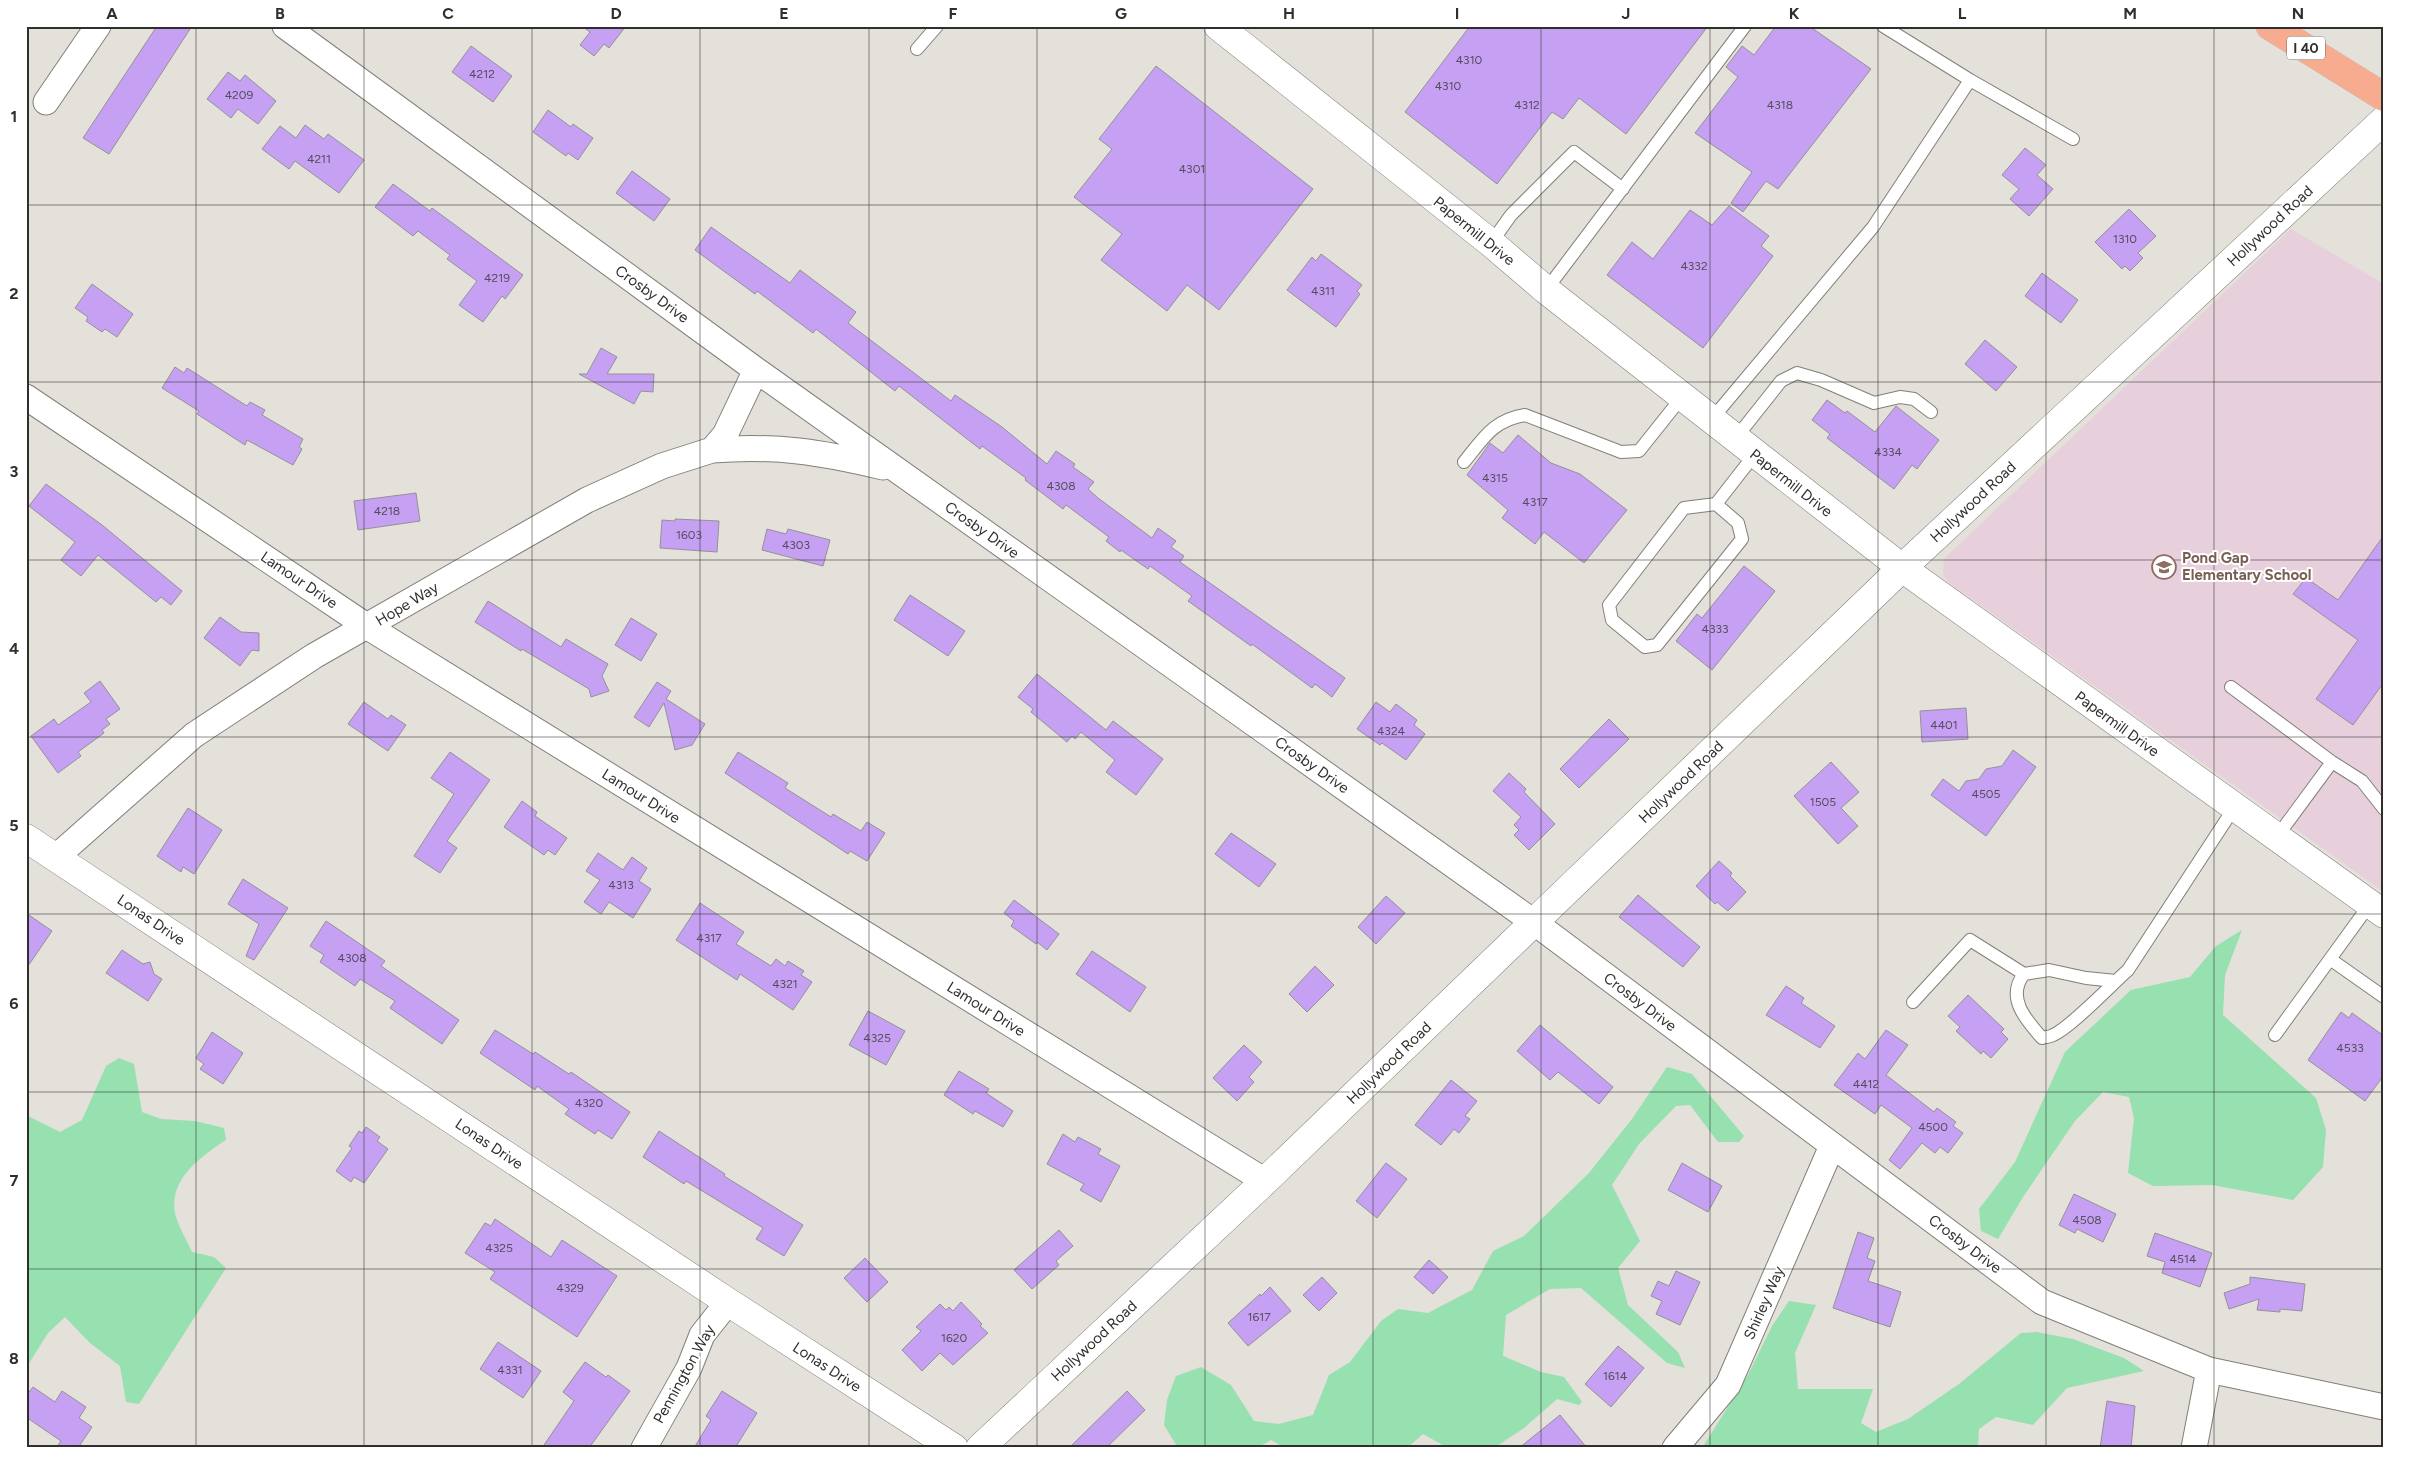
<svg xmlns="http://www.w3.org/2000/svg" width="2410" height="1474" font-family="Figtree,sans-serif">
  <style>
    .education { fill: #e7d0db }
    .green { fill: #97e0af }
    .building { fill: #c6a1f3; stroke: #939197 }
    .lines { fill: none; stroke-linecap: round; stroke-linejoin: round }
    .service-casing { stroke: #827f79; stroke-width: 14 }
    .minor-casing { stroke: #827f79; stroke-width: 27 }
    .tertiary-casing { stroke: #827f79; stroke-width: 29 }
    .secondary-casing { stroke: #827f79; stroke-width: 29 }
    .motorway-casing { stroke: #bdbcbb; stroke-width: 29 }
    .service { stroke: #fff; stroke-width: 12 }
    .minor { stroke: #fff; stroke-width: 25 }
    .tertiary { stroke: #fff; stroke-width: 28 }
    .secondary { stroke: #fff; stroke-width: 28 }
    .motorway { stroke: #f8ac8f; stroke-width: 28 }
    .grid { fill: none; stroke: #302f2c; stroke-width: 1; stroke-opacity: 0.55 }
    .labels { text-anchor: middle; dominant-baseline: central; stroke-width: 4; stroke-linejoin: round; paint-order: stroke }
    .number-label { font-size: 12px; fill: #564c5e }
    .shield { fill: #fff; stroke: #6e6d6b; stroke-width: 1 }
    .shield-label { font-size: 14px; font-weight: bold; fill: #302f2c }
    .street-label { font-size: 15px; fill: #302f2c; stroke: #fff }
    .education-label { font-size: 15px; font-weight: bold; fill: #785e54; stroke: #fff; text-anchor: start }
    .neatline { fill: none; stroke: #302f2c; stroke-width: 2 }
    .grid-label { font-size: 16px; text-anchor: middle; font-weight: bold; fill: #302f2c }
  </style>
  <rect width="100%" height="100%" fill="#e4e0da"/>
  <path class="education" d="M2291 229 2384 284V892L1948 582 1943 575 1944 560 1948 555Z"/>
  <path class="green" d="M2242 930 2225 975 2223 1015 2316 1098 2326 1130 2323 1167 2293 1200 2212 1185 2153 1186 2128 1173 2134 1118 2129 1097 2103 1092 2075 1121 2023 1197 1998 1239 1981 1231 1979 1209 2015 1162 2065 1052 2131 990 2190 977 2216 946Z
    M119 1058 134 1064 142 1112 161 1119 195 1121 224 1128 226 1140C200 1157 166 1181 176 1217 180 1229 187 1241 192 1252L214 1257 226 1268 139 1404 126 1402 120 1366 90 1343 65 1317 48 1333 26 1368V1115L60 1132 82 1120 106 1066Z
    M1667 1067 1692 1074 1744 1136 1739 1142H1718L1690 1105 1676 1106 1639 1144 1612 1185 1640 1241 1618 1268 1628 1305 1678 1352 1685 1368 1667 1363 1581 1288 1550 1289 1506 1315 1503 1356 1541 1372 1564 1377 1582 1402 1579 1405 1557 1399 1524 1428 1494 1448H1448L1423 1434 1407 1448H1285L1271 1440 1257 1448H1178L1164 1425 1167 1400 1176 1376 1201 1367 1231 1385 1254 1421 1279 1424 1313 1415 1329 1375 1350 1362 1381 1321 1398 1309 1428 1313 1472 1290 1493 1251 1524 1236 1589 1173 1632 1119Z
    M1789 1301 1816 1305 1795 1353 1798 1389H1873L1861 1423 1876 1432 1908 1419 1959 1384 2021 1333 2037 1332 2073 1339 2124 1358 2144 1371 2067 1388 2033 1425 1996 1417 1979 1429 1978 1448H1702L1748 1375 1772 1326Z"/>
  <path class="building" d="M157 26H192L109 154 83 138Z
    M582 26H626L609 48 604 44 594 56 580 45 590 32Z
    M1470 26H1708L1626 134 1579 98 1563 119 1552 112 1497 184 1405 112Z
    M1776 26H1809L1871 69 1778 189 1766 181 1743 212 1731 203 1752 172 1695 133 1738 77 1726 67 1742 46 1754 55Z
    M471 46 512 76 493 102 452 72Z
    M1156 66 1313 189 1219 310 1187 285 1167 311 1101 260 1122 234 1074 197 1112 149 1099 139Z
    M228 72 240 81 245 75 276 101 258 124 238 109 231 118 207 99Z
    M548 110 571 127 573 124 593 138 578 160 568 153 566 156 533 132Z
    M305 125 324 139 328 134 364 160 339 193 295 161 289 169 262 149 280 126 296 138Z
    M2025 148 2046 165 2037 175 2053 189 2029 216 2010 199 2019 189 2002 175Z
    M632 171 670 199 654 221 616 193Z
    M393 184 430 211 432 208 523 275 505 299 502 296 483 322 459 305 477 281 447 259 450 255 418 231 413 236 375 207Z
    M1729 206 1769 236 1761 246 1773 256 1703 348 1607 275 1632 242 1653 259 1690 210 1712 225Z
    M2129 209 2156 236 2138 253 2143 258 2130 271 2125 266 2122 269 2095 242Z
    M711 227 790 283 800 270 856 312 848 323 951 401 955 395 1002 427 1047 464 1056 451 1075 464 1073 467 1094 482 1088 489 1098 498 1152 538 1158 528 1176 541 1171 547 1184 556 1180 562 1345 678 1332 697 1315 684 1312 688 1252 644 1251 646 1188 601 1192 596 1150 566 1148 569 1121 550 1120 552 1106 541 1109 537 1066 505 1063 509 1025 480 1026 478 982 446 980 449 899 386 895 391 816 329 813 333 757 291 755 294 695 250Z
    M1321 254 1362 285 1357 291 1360 294 1336 327 1287 290 1312 257 1316 261Z
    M2042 273 2078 300 2061 323 2025 296Z
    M92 284 133 314 117 337 105 329 102 332 86 321 88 317 75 308Z
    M1985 340 2017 367 1996 391 1965 364Z
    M601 348 617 357 607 374H654L653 392 641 391 634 404 579 374H587Z
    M175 367 184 373 187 368 247 406 250 402 265 410 262 415 303 439 299 447 302 449 293 465 247 440 245 445 197 414 199 411 162 388Z
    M1827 400 1845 413 1847 411 1875 432 1896 406 1939 440 1917 469 1912 465 1894 489 1827 438 1830 434 1812 420Z
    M1518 435 1551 463 1580 474 1627 510 1584 563 1544 532 1535 544 1502 518 1508 510 1467 475 1490 443 1503 453Z
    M46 484 102 525 182 591 171 605 161 597 156 602 98 555 81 576 61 560 75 542 29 506Z
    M416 493 420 521 358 530 354 501Z
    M675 519 719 521 717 552 660 548 662 520 675 521Z
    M767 529 786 534 788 529 830 540 823 566 762 550Z
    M2384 535V682L2353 725 2316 699 2358 640 2293 594 2306 578 2338 600Z
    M1744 566 1775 591 1712 670 1676 641 1697 614 1702 618Z
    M910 595 965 631 948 656 894 620Z
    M488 601 561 647 566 639 608 664 602 676 609 691 591 697 589 689 522 649 521 651 475 622Z
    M220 617 241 632 259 633V651L252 650 240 666 204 638Z
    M631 618 657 634 641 661 615 645Z
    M1037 674 1106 730 1113 721 1163 759 1136 795 1106 772 1115 760 1081 732 1075 739 1072 736 1067 742 1031 712 1033 709 1018 697Z
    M100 681 120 709 106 719 110 724 102 730 104 733 78 752 81 756 58 773 31 736 54 719 58 725 91 702 84 693Z
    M657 682 671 691 666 699 705 724 692 745 675 750 664 703 649 727 634 717Z
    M364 702 388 719 391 715 406 725 388 751 348 724Z
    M1376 702 1390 712 1396 704 1417 720 1414 725 1425 734 1406 760 1382 743 1380 745 1357 729Z
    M1966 708 1968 739 1922 742 1920 711Z
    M1609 719 1629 739 1579 788 1560 769Z
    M2013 750 2036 767 1986 836 1931 795 1943 779 1959 791 1966 781 1979 779 1986 769 2002 766Z
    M450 752 490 780 447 841 457 848 440 873 414 856 454 794 431 778Z
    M738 752 788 783 785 788 831 817 833 814 861 831 867 822 885 833 867 861 850 851 848 854 725 773Z
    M1831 762 1859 792 1841 808 1858 826 1838 844 1794 796Z
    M1509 773 1526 789 1524 792 1555 824 1529 850 1514 835 1519 830 1514 825 1521 817 1493 791Z
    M522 801 537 812 535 816 567 838 555 855 548 850 544 855 504 827Z
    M188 808 222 830 194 874 183 867 181 872 157 856Z
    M1231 833 1276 864 1259 887 1215 854Z
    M598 853 623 870 632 857 647 868 639 881 651 889 633 918 609 902 601 914 584 902 600 880 586 871Z
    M1719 861 1732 873 1730 876 1746 892 1728 911 1717 902 1715 904 1696 886Z
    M243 879 288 908 254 960 246 956 259 924 228 904Z
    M1638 895 1700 947 1683 967 1619 917Z
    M1386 896 1405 913 1376 944 1358 927Z
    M1014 900 1059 934 1047 950 1037 942 1036 944 1011 926 1014 921 1004 913Z
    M700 903 744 932 736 944 771 966 776 959 785 966 788 961 804 971 801 975 812 982 793 1010 740 974 737 980 676 940Z
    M26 913 52 931 26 969Z
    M326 921 385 961 381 966 459 1020 442 1044 390 1008 395 1001 360 979 355 986 320 962 324 955 310 946Z
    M122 950 143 964 150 962 154 974 162 979 148 1001 106 973Z
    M1092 951 1146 987 1130 1012 1076 974Z
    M1315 966 1334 985 1307 1012 1289 994Z
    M1786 986 1804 998 1801 1003 1835 1026 1820 1048 1766 1015Z
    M1968 995 2004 1029 2001 1032 2008 1039 1991 1058 1983 1051 1981 1054 1956 1031 1960 1027 1948 1016Z
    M868 1011 905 1031 886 1065 849 1045Z
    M2341 1012 2349 1018 2352 1013 2384 1036V1075L2365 1101 2308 1060Z
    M1540 1025 1613 1087 1599 1104 1558 1072 1550 1080 1517 1051Z
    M495 1030 533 1054 535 1052 569 1074 571 1072 630 1112 612 1139 598 1130 595 1134 565 1114 569 1109 537 1086 535 1090 480 1053Z
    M1886 1030 1908 1045 1886 1075 1934 1112 1937 1108 1956 1122 1953 1126 1963 1133 1948 1153 1940 1147 1935 1153 1922 1143 1900 1169 1889 1160 1912 1128 1881 1105 1875 1114 1834 1085 1858 1053 1865 1059Z
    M212 1032 243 1053 223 1084 200 1069 204 1064 196 1058Z
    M1244 1045 1262 1062 1249 1077 1254 1082 1237 1101 1213 1078Z
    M959 1071 989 1089 986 1093 1013 1111 1003 1127 975 1111 973 1114 944 1095Z
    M1451 1080 1477 1101 1465 1116 1470 1119 1459 1133 1454 1129 1441 1145 1415 1125Z
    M366 1127 380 1137 377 1141 388 1149 364 1183 354 1177 351 1182 336 1171 352 1148 349 1146 359 1131 362 1133Z
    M659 1131 725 1174 724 1176 803 1225 784 1256 756 1239 763 1228 686 1181 684 1184 643 1157Z
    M1063 1134 1075 1142 1078 1137 1101 1149 1098 1154 1120 1166 1101 1202 1080 1190 1084 1184 1047 1164Z
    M1386 1163 1407 1179 1377 1218 1356 1201Z
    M1682 1163 1722 1186 1708 1212 1668 1190Z
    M2074 1194 2116 1214 2103 1242 2077 1229 2075 1233 2059 1225Z
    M495 1219 551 1257 562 1240 617 1276 577 1337 490 1279 495 1272 465 1253 485 1223 491 1226Z
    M1059 1230 1073 1246 1056 1261 1059 1265 1032 1289 1014 1270Z
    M1858 1232 1874 1238 1867 1258 1875 1261 1868 1281 1901 1292 1890 1327 1833 1308Z
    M2155 1233 2212 1253 2200 1287 2162 1273 2165 1262 2147 1256Z
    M865 1258 888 1282 867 1302 844 1278Z
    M1429 1260 1448 1277 1433 1294 1414 1277Z
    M1676 1271 1700 1282 1680 1325 1656 1314 1662 1301 1651 1296 1658 1281 1669 1286Z
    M1322 1277 1337 1293 1319 1311 1303 1295Z
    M2250 1277 2305 1284 2302 1311 2280 1309V1312L2257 1310 2259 1299 2229 1309 2224 1293 2250 1284Z
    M1270 1287 1291 1311 1248 1346 1228 1323 1260 1294 1261 1296Z
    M961 1302 982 1324 980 1326 988 1333 953 1365 940 1353 922 1371 902 1350 921 1331 916 1327 940 1304 946 1310 949 1307 953 1311Z
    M498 1342 541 1371 523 1398 480 1369Z
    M1618 1346 1644 1368 1611 1407 1585 1384Z
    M585 1362 606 1377 608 1375 630 1391 589 1448H542L574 1401 563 1392Z
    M33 1387 55 1402 62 1391 86 1407 79 1418 92 1427 78 1448H56L61 1441 26 1417V1396Z
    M722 1391 757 1413 735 1448H694L711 1420 706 1416Z
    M1127 1391 1145 1410 1106 1448H1069Z
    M2107 1401 2135 1406 2131 1448H2100Z
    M1560 1415 1587 1448H1519Z"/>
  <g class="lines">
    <g class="service-casing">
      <path id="service" d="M917 49 937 26
        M1970 80 2073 139
        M1491 243 1511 215 1574 152 1623 189
        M1546 290 1745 26
        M1711 420 1873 227 1970 80 1883 26
        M1735 439 1781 381 1797 373 1821 380 1874 403 1900 397 1914 399 1931 412
        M1464 462C1483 439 1493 420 1525 415L1621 452 1639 451 1682 397
        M1716 504 1738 523 1742 539 1657 645 1645 647 1612 620 1609 605 1684 508 1716 504 1755 454
        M2231 687 2332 762 2276 838
        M2332 762 2362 781 2384 809
        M2330 959 2384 997
        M2116 981 2086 978 2049 970 2024 974C2006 997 2025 1019 2042 1038 2045 1037 2050 1037 2053 1035 2069 1029 2112 984 2128 970L2234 808
        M1913 1002 1970 940 2024 974
        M2275 1035 2370 904"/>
    </g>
    <g class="minor-casing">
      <path id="minor" d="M285 26 756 370 1535 923 2042 1302 2209 1370 2384 1407
        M46 102 98 26
        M26 397 368 627 1265 1181
        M712 450C776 445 821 452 883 467
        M56 857 194 735 314 656 587 500 662 466 712 450 725 435 756 370
        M644 1448 689 1368 702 1335 728 1302
        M1675 1448 1728 1385 1832 1146
        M2194 1448 2209 1370"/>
    </g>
    <g class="tertiary-casing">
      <path id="tertiary" d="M26 838 728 1302 954 1448
        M980 1448 1265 1181 1902 568 2384 120"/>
    </g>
    <g class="secondary-casing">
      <path id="secondary" d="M1218 26 1491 243 1546 290 1902 568 2384 914"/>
    </g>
    <g class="motorway-casing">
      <path id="motorway" d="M2270 26 2384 97"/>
    </g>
    <use href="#service" class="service"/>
    <use href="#minor" class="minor"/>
    <use href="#tertiary" class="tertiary"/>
    <use href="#secondary" class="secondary"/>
    <use href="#motorway" class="motorway"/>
  </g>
  <path class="grid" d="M196 26V1448M364 26V1448M532 26V1448M700 26V1448M869 26V1448M1037 26V1448M1205 26V1448M1373 26V1448M1541 26V1448M1710 26V1448M1878 26V1448M2046 26V1448M2214 26V1448M26 205H2384M26 382H2384M26 560H2384M26 737H2384M26 914H2384M26 1092H2384M26 1269H2384"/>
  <defs>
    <g id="school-ring" transform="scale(1.25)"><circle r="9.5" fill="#fff" stroke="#8d6e63" stroke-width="1.5"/><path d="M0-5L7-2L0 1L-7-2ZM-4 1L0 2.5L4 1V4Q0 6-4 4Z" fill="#8d6e63"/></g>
  </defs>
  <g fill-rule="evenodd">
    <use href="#school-ring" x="2164" y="567"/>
  </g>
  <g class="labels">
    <g class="number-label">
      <text x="1469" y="60">4310</text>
      <text x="482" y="74">4212</text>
      <text x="1448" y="86">4310</text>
      <text x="239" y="95">4209</text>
      <text x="1527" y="105">4312</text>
      <text x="1780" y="105">4318</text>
      <text x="319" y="159">4211</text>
      <text x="1192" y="169">4301</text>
      <text x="2125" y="239">1310</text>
      <text x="1694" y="266">4332</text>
      <text x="497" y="278">4219</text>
      <text x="1323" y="291">4311</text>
      <text x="1888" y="452">4334</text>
      <text x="1495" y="478">4315</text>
      <text x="1061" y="486">4308</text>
      <text x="1535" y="502">4317</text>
      <text x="387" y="511">4218</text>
      <text x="689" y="535">1603</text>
      <text x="796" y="545">4303</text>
      <text x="1715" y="629">4333</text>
      <text x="1944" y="725">4401</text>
      <text x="1391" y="731">4324</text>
      <text x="1986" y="794">4505</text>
      <text x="1823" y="802">1505</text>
      <text x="621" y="885">4313</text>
      <text x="709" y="938">4317</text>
      <text x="352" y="958">4308</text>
      <text x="785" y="984">4321</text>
      <text x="877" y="1038">4325</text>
      <text x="2350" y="1048">4533</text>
      <text x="1866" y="1084">4412</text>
      <text x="589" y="1103">4320</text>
      <text x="1933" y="1127">4500</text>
      <text x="2087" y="1220">4508</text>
      <text x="499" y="1248">4325</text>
      <text x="2183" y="1259">4514</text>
      <text x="570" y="1288">4329</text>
      <text x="1259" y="1317">1617</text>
      <text x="954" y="1338">1620</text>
      <text x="510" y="1370">4331</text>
      <text x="1615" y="1376">1614</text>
    </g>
    <rect class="shield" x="2287" y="36.5" width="38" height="23" rx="4"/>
    <g class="shield-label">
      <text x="2306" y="48">I 40</text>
    </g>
    <g class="street-label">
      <text transform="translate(2270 226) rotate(-43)">Hollywood Road</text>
      <text transform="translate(1474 231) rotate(39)">Papermill Drive</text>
      <text transform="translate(652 294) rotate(36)">Crosby Drive</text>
      <text transform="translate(1791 483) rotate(38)">Papermill Drive</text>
      <text transform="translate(1973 502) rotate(-43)">Hollywood Road</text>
      <text transform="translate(982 530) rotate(35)">Crosby Drive</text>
      <text transform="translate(299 580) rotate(34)">Lamour Drive</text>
      <text transform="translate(407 604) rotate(-31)">Hope Way</text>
      <text transform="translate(2117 724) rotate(36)">Papermill Drive</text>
      <text transform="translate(1312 765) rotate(35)">Crosby Drive</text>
      <text transform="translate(1681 782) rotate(-44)">Hollywood Road</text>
      <text transform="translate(641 796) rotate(32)">Lamour Drive</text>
      <text transform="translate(151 920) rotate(34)">Lonas Drive</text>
      <text transform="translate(1640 1002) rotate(37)">Crosby Drive</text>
      <text transform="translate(986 1009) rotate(32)">Lamour Drive</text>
      <text transform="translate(1389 1063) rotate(-44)">Hollywood Road</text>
      <text transform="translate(489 1144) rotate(34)">Lonas Drive</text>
      <text transform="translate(1965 1244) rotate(37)">Crosby Drive</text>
      <text transform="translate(1764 1303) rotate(-66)">Shirley Way</text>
      <text transform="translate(1094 1341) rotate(-43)">Hollywood Road</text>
      <text transform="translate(827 1367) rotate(33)">Lonas Drive</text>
      <text transform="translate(684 1374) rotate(-61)">Pennington Way</text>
    </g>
    <g class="education-label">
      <text x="2182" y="558">Pond Gap<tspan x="2182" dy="17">Elementary School</tspan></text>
    </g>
  </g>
  <rect width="2410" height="1474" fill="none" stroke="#ffffff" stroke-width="55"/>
  <rect x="28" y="28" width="2354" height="1418" class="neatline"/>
  <g class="grid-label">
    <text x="112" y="19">A</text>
    <text x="280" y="19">B</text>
    <text x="448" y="19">C</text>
    <text x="616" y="19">D</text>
    <text x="784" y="19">E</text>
    <text x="953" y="19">F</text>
    <text x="1121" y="19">G</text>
    <text x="1289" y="19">H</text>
    <text x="1457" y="19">I</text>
    <text x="1626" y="19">J</text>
    <text x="1794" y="19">K</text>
    <text x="1962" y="19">L</text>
    <text x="2130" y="19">M</text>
    <text x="2298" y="19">N</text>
    <text x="14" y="122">1</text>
    <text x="14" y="299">2</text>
    <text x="14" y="477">3</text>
    <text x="14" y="654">4</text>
    <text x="14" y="831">5</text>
    <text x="14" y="1009">6</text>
    <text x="14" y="1186">7</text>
    <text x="14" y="1364">8</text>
  </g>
</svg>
